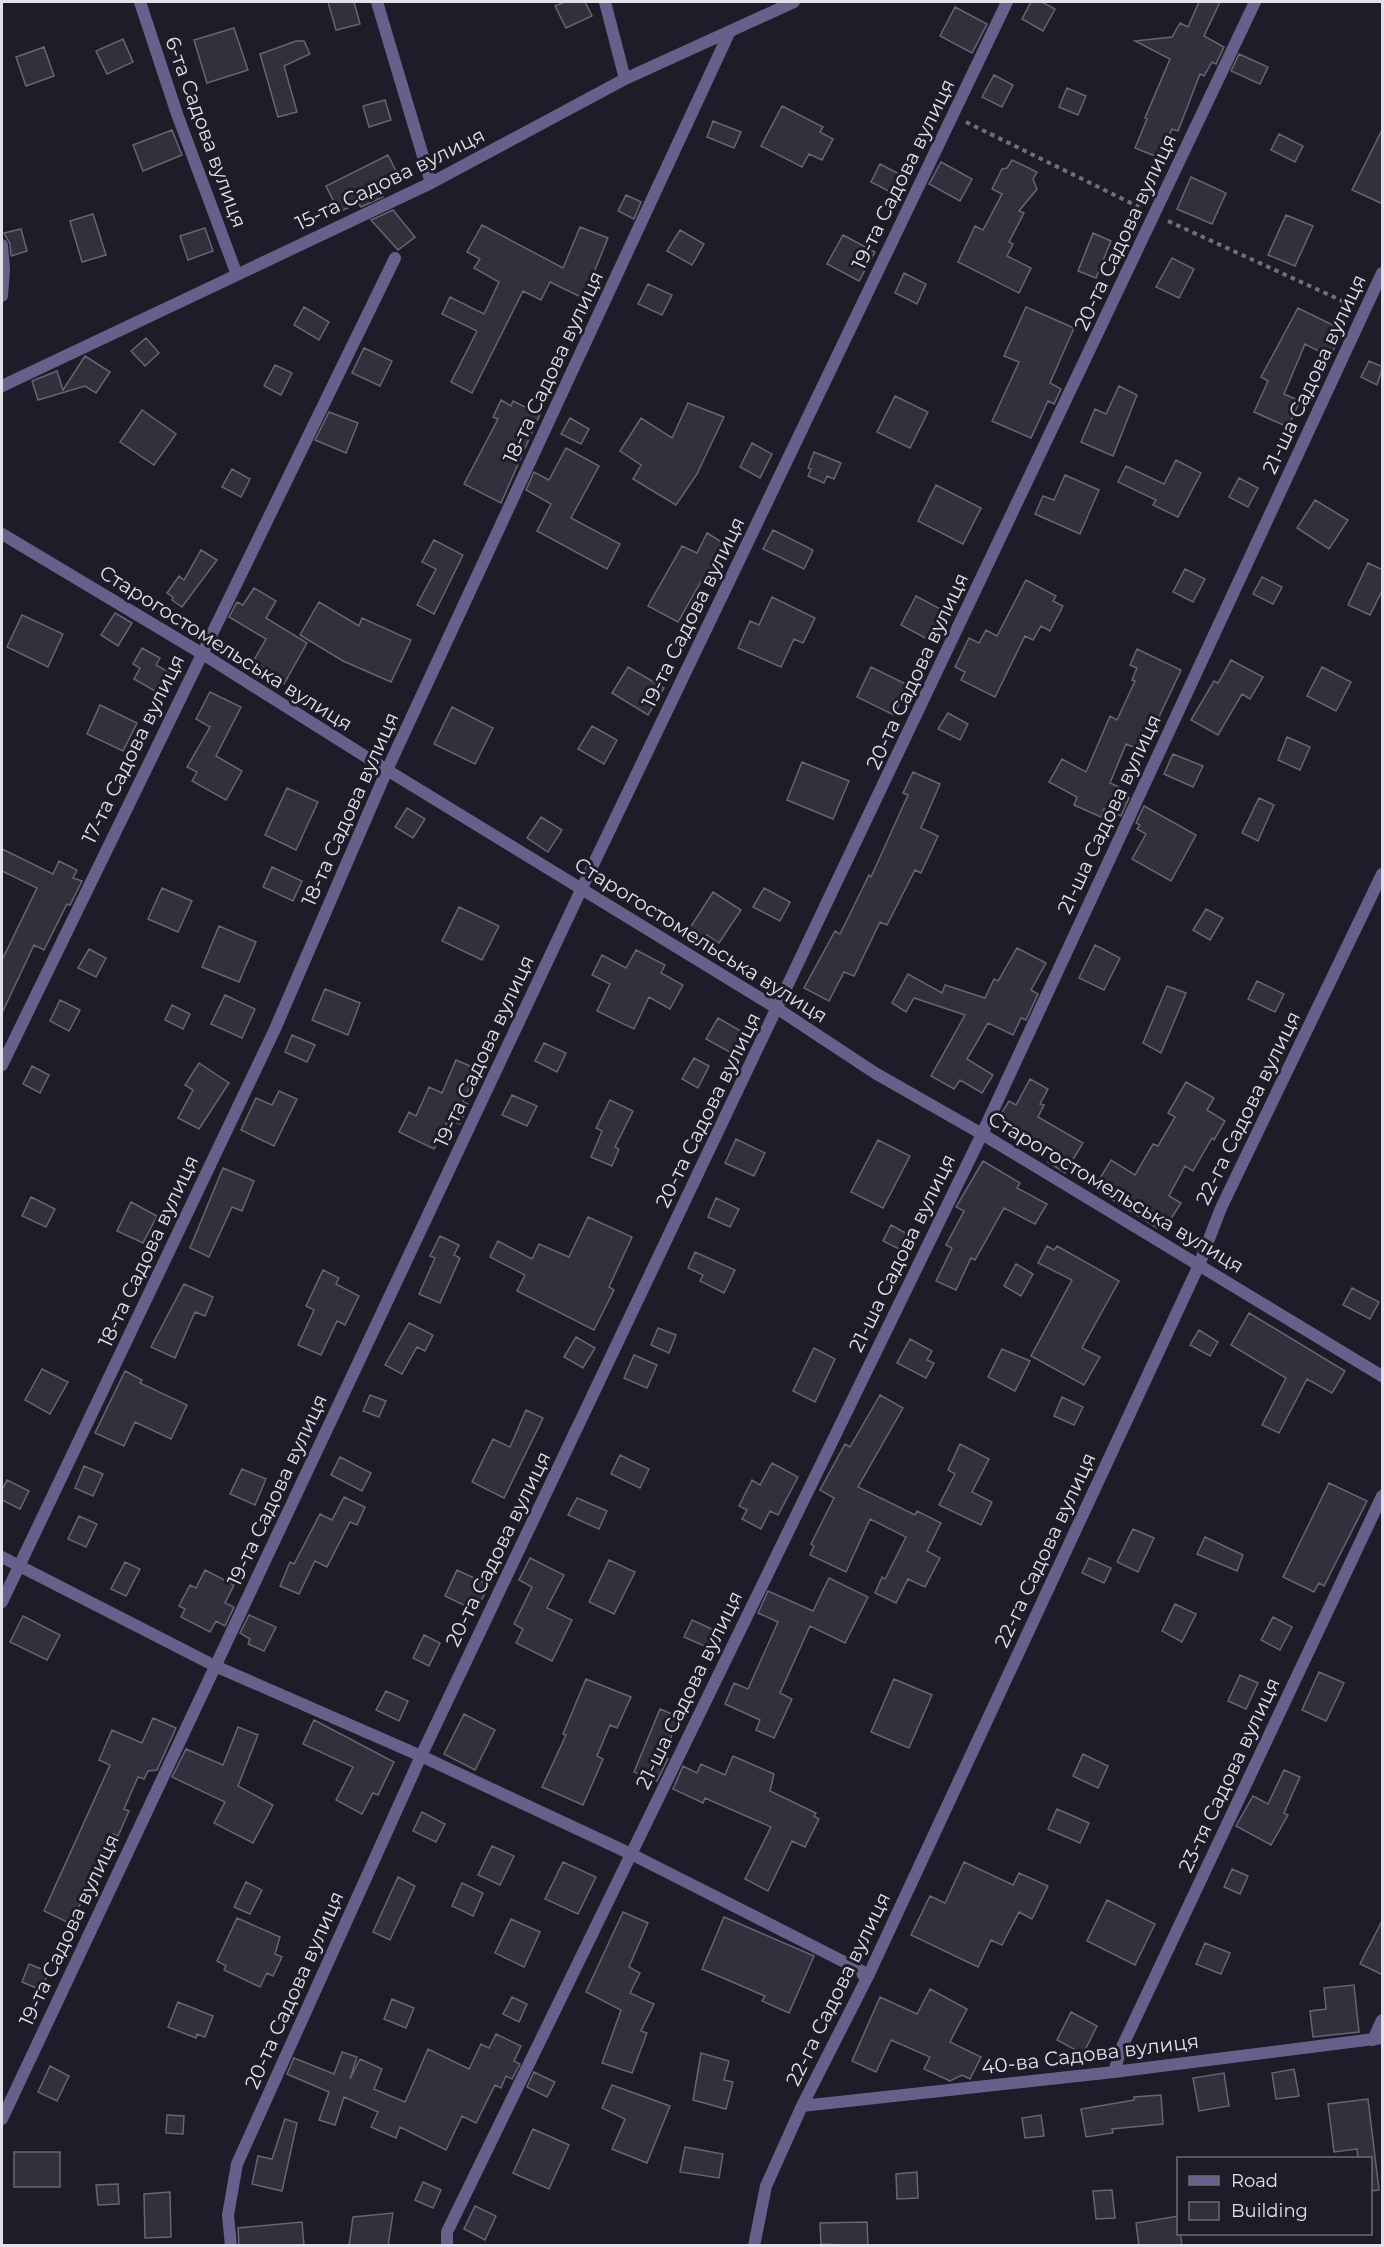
<svg xmlns="http://www.w3.org/2000/svg" width="1384" height="2247" font-family="Montserrat,sans-serif">
  <style>
    .building { fill: #32303d; stroke: #676573; stroke-width: 1.5 }
    .lines { fill: none; stroke-linecap: round; stroke-linejoin: round }
    .path { stroke: #71707a; stroke-width: 4; stroke-dasharray: 4.5 4.5; stroke-linecap: butt }
    .lane { stroke: #66618a; stroke-width: 12 }
    .street { stroke: #66618a; stroke-width: 12 }
    .labels { text-anchor: middle; dominant-baseline: central; stroke-width: 6; stroke-linejoin: round; paint-order: stroke }
    .street-label { font-size: 20px; fill: #e1e1e9; stroke: #1e1c28 }
  </style>
  <rect width="100%" height="100%" fill="#1e1c28"/>
  <path class="building" d="M328 2H354L360 24 336 30Z
    M565 2H585L592 16 566 28 555 6Z
    M1031 2H1042L1055 9 1043 31 1022 19Z
    M1199 2H1220L1204 36 1224 47 1216 64 1212 62 1204 76 1200 74 1178 131 1172 129 1160 158 1135 148 1147 119 1145 118 1170 59 1135 41 1172 37 1180 23 1188 27Z
    M955 7 987 24 972 53 940 36Z
    M234 28 248 70 207 83 194 40Z
    M123 39 133 62 107 74 96 51Z
    M296 41H304L310 54 284 66 297 112 278 117 260 54Z
    M44 47 54 76 26 86 16 57Z
    M1239 54 1268 67 1260 84 1231 71Z
    M994 75 1013 85 1002 107 982 97Z
    M1067 88 1086 96 1078 115 1059 107Z
    M385 100 391 120 369 127 363 106Z
    M782 106 823 127 820 132 833 139 822 160 809 154 802 167 761 146Z
    M713 121 741 132 734 148 707 137Z
    M1383 128V204L1352 190Z
    M172 130 182 155 143 171 133 145Z
    M1279 134 1303 146 1295 162 1271 150Z
    M388 155 401 181 379 192 383 197 361 207 358 203 339 212 326 186Z
    M1012 160 1037 172 1033 179 1037 189 1019 211 1024 213 1009 242 1013 244 1007 256 1031 268 1019 293 958 262 975 226 983 230 1002 194 992 189 1002 169 1007 168Z
    M941 162 972 179 960 201 929 184Z
    M880 164 909 179 900 197 871 182Z
    M1191 177 1226 193 1212 224 1177 209Z
    M626 195 641 202 634 219 618 211Z
    M393 210 415 237 398 250 371 220Z
    M93 214 106 255 82 262 70 221Z
    M1286 215 1313 226 1295 266 1268 255Z
    M482 225 563 268 580 227 608 238 590 282 594 284 587 300 550 282 541 300 523 291 472 393 451 382 477 331 442 314 450 297 484 314 499 282 474 268 480 259 467 252Z
    M205 228 213 251 188 260 180 236Z
    M21 229 27 251 11 256 10 244 4 233Z
    M680 230 704 244 692 265 667 251Z
    M1093 233 1111 241 1096 278 1078 271Z
    M843 235 875 252 859 281 827 264Z
    M1172 258 1194 269 1179 298 1156 287Z
    M904 273 926 284 917 304 895 293Z
    M648 284 672 295 662 315 638 304Z
    M304 307 329 322 319 340 294 325Z
    M1026 307 1074 328 1050 383 1061 389 1054 404 1048 401 1031 438 992 421 1019 362 1004 356Z
    M1298 308 1343 330 1330 357 1305 344 1284 394 1300 401 1288 427 1254 412 1268 381 1261 377Z
    M146 338 159 353 145 366 131 351Z
    M364 348 392 361 380 386 352 373Z
    M85 356 110 372 96 393 85 386 38 400 32 381 57 371 63 390Z
    M1369 361 1383 367 1377 385 1361 377Z
    M275 365 292 373 281 395 264 386Z
    M1119 386 1137 395 1113 456 1081 442 1095 409 1106 414Z
    M895 396 928 412 910 448 877 432Z
    M501 400 511 406 513 401 540 414 501 503 464 484 498 419 493 417Z
    M688 403 724 417 697 474 676 505 633 479 641 465 620 451 641 418 672 438Z
    M142 410 176 434 154 465 120 442Z
    M329 412 358 423 346 453 315 440Z
    M570 418 589 429 581 444 561 434Z
    M752 443 772 454 760 478 740 467Z
    M566 448 599 466 571 518 620 544 607 569 537 531 551 504 526 490 534 472 549 480Z
    M814 452 841 463 834 479 827 476 824 483 808 476 811 469 808 468Z
    M1176 460 1201 473 1178 517 1153 505 1156 500 1118 482 1126 466 1164 484Z
    M232 469 250 479 241 497 222 487Z
    M1065 475 1099 490 1080 534 1035 514 1043 496 1054 500Z
    M1239 478 1258 488 1248 507 1229 497Z
    M936 485 981 508 963 544 918 521Z
    M1315 500 1348 520 1329 549 1297 528Z
    M773 530 813 550 804 569 763 549Z
    M707 533 728 546 705 582 702 580 678 622 648 606 682 546 697 553Z
    M434 540 463 555 434 614 417 605 436 569 422 562Z
    M201 550 217 560 182 607 172 600 173 597 167 593 179 576 184 580Z
    M1368 563 1383 570V589L1370 615 1348 605Z
    M1185 569 1205 579 1193 602 1173 592Z
    M1262 577 1282 587 1273 604 1253 594Z
    M1026 580 1056 596 1053 601 1063 606 1050 631 1041 626 1033 640 1025 636 995 697 961 680 965 672 955 667 969 638 979 643 986 630 997 636Z
    M254 588 276 601 266 618 307 643 284 684 251 665 266 639 229 617 237 602 243 605Z
    M916 596 944 611 929 640 901 625Z
    M772 597 815 618 803 643 794 639 781 667 738 648 750 621 759 625Z
    M319 602 359 626 362 618 411 640 391 682 343 661 300 635Z
    M115 613 132 623 118 646 101 635Z
    M22 615 63 634 48 667 7 647Z
    M142 648 160 658 156 665 172 674 160 694 134 679 140 668 133 664Z
    M1137 649 1181 670 1143 751 1126 744 1110 783 1126 790 1124 794 1129 798 1121 816 1104 809 1101 817 1074 805 1077 797 1049 782 1062 759 1086 772 1110 716 1117 720 1135 681 1132 680 1137 668 1130 665Z
    M1231 660 1263 677 1250 699 1242 694 1218 735 1191 720 1214 681 1218 683Z
    M628 667 664 688 648 715 612 693Z
    M871 667 908 685 894 715 857 697Z
    M1322 667 1351 682 1336 711 1307 696Z
    M210 692 241 707 216 756 242 771 226 800 192 781 197 772 187 767 210 727 196 719Z
    M100 705 137 723 123 751 87 734Z
    M452 707 493 728 475 764 434 744Z
    M948 713 968 724 960 740 938 729Z
    M592 726 617 740 604 764 578 749Z
    M1287 737 1310 747 1300 770 1278 760Z
    M1173 754 1203 766 1193 787 1164 774Z
    M802 762 849 781 833 819 787 800Z
    M913 772 940 784 921 828 938 836 921 873 915 870 887 925 880 922 854 976 844 972 829 1001 804 988 835 931 840 934 869 875 871 877 908 795 903 793Z
    M287 788 318 802 296 850 265 835Z
    M1259 798 1274 805 1258 841 1242 833Z
    M1144 806 1196 835 1171 881 1132 859 1146 834 1137 829 1140 825 1136 823Z
    M407 808 425 819 413 838 395 827Z
    M541 817 562 830 548 852 527 838Z
    M2 849 53 874 59 861 77 870 73 878 82 881 70 905 67 904 44 950 34 945 2 1013V960L37 888 2 871Z
    M272 867 302 881 293 901 263 887Z
    M162 888 192 901 178 932 148 919Z
    M764 888 790 902 780 921 753 907Z
    M713 892 741 910 719 943 707 935 702 944 686 934Z
    M459 907 499 926 482 960 442 941Z
    M1206 909 1223 918 1210 940 1193 930Z
    M219 926 256 942 239 982 202 967Z
    M1095 945 1120 958 1104 990 1079 978Z
    M1017 948 1046 963 1031 990 1038 994 1026 1020 1021 1018 1013 1035 988 1023 967 1059 993 1075 982 1093 960 1080 954 1089 931 1076 965 1015 914 998 906 1012 892 1003 908 974 942 993 945 985 985 998 994 979 998 981Z
    M89 949 106 958 96 977 78 968Z
    M636 950 665 965 661 973 683 985 670 1009 649 997 634 1029 597 1011 610 984 592 975 602 955 626 968Z
    M1257 981 1284 994 1275 1012 1248 999Z
    M1167 986 1186 993 1161 1053 1143 1043Z
    M325 989 360 1003 348 1035 312 1020Z
    M225 995 255 1009 242 1038 211 1024Z
    M60 1000 80 1010 69 1031 50 1021Z
    M172 1005 190 1014 183 1029 165 1020Z
    M718 1018 746 1034 735 1055 706 1039Z
    M292 1035 315 1045 307 1062 285 1052Z
    M544 1043 566 1053 557 1072 535 1061Z
    M694 1058 709 1066 698 1088 682 1079Z
    M456 1060 477 1069 463 1102 468 1104 460 1124 449 1119 434 1149 399 1132 409 1112 416 1116 429 1087 442 1093Z
    M199 1063 229 1083 199 1129 178 1118 193 1090 185 1085Z
    M32 1066 49 1075 40 1093 23 1084Z
    M1030 1079 1048 1089 1040 1104 1044 1105 1038 1117 1083 1143 1065 1173 1048 1162 1055 1151 999 1117 1009 1101 1016 1105Z
    M1186 1082 1214 1098 1207 1110 1225 1121 1214 1140 1212 1138 1193 1171 1185 1166 1169 1196 1181 1203 1167 1225 1161 1221 1157 1228 1094 1188 1111 1160 1135 1175 1153 1144 1158 1146 1175 1117 1168 1113Z
    M279 1091 297 1099 274 1146 241 1130 256 1098 272 1105Z
    M512 1095 537 1106 527 1126 502 1115Z
    M610 1100 633 1111 615 1147 619 1149 612 1166 591 1157 602 1131 596 1128Z
    M736 1139 765 1153 754 1176 725 1163Z
    M878 1140 910 1156 883 1208 851 1192Z
    M983 1161 1020 1183 1017 1188 1047 1204 1035 1224 1004 1208 975 1260 971 1258 956 1290 936 1281 952 1248 946 1245 964 1211 956 1207Z
    M223 1168 254 1181 242 1211 232 1207 209 1257 190 1248Z
    M31 1197 55 1209 46 1227 22 1216Z
    M716 1198 739 1209 730 1227 708 1217Z
    M131 1202 157 1216 143 1243 117 1231Z
    M588 1217 632 1237 609 1287 614 1290 594 1330 517 1291 525 1275 490 1257 498 1241 532 1259 539 1244 569 1257Z
    M891 1225 911 1236 903 1251 883 1241Z
    M440 1236 459 1245 454 1255 460 1258 440 1303 419 1294 435 1258 430 1256Z
    M1047 1246 1054 1250 1057 1246 1119 1281 1082 1348 1100 1357 1084 1385 1031 1356 1072 1280 1038 1263Z
    M695 1252 735 1270 724 1293 700 1281 703 1275 688 1268Z
    M1016 1264 1033 1274 1021 1296 1004 1286Z
    M323 1270 339 1278 336 1284 359 1296 345 1325 337 1321 321 1355 298 1345 314 1310 306 1306Z
    M184 1284 213 1297 205 1316 195 1312 175 1358 151 1347Z
    M1352 1288 1379 1302 1370 1319 1343 1305Z
    M1249 1313 1345 1371 1332 1393 1307 1379 1279 1433 1262 1425 1286 1378 1231 1345Z
    M409 1323 433 1335 425 1351 417 1347 402 1374 385 1365Z
    M658 1328 676 1335 669 1353 651 1345Z
    M1199 1330 1218 1342 1210 1356 1190 1345Z
    M576 1337 595 1348 583 1368 564 1357Z
    M910 1339 932 1351 927 1360 934 1363 926 1378 897 1363Z
    M814 1348 835 1359 815 1402 793 1391Z
    M1002 1349 1030 1361 1015 1391 988 1377Z
    M634 1355 657 1365 647 1388 624 1378Z
    M42 1369 68 1382 50 1414 25 1400Z
    M125 1371 142 1380 140 1383 187 1405 171 1439 135 1422 124 1446 95 1433Z
    M370 1395 386 1401 379 1417 363 1411Z
    M880 1395 903 1408 858 1487 915 1515 917 1511 941 1523 927 1551 940 1558 925 1587 908 1579 896 1603 875 1593 882 1577 885 1579 906 1537 870 1519 846 1572 810 1555 814 1546 811 1544 834 1498 820 1490 845 1444 850 1447Z
    M1062 1397 1083 1407 1074 1425 1054 1416Z
    M526 1410 543 1418 504 1498 472 1482 493 1439 510 1447Z
    M960 1444 989 1459 972 1492 992 1502 981 1525 939 1505 955 1474 948 1470Z
    M620 1455 649 1469 640 1488 611 1474Z
    M340 1457 371 1473 362 1491 331 1475Z
    M772 1463 798 1477 778 1515 770 1511 761 1529 742 1519 747 1510 739 1506 752 1480 760 1485Z
    M84 1466 103 1474 93 1496 75 1488Z
    M242 1469 266 1479 255 1505 230 1494Z
    M7 1480 29 1491 20 1509 2 1500V1490Z
    M1329 1483 1367 1501 1324 1586 1319 1583 1314 1592 1283 1577Z
    M344 1497 365 1507 357 1525 350 1522 327 1567 315 1561 299 1594 280 1586 290 1562 294 1564 320 1514 332 1520Z
    M577 1498 607 1511 599 1529 568 1515Z
    M79 1516 97 1524 86 1547 68 1539Z
    M1133 1529 1154 1538 1138 1572 1117 1562Z
    M1205 1537 1243 1555 1237 1571 1197 1554Z
    M530 1558 564 1575 547 1608 572 1620 552 1661 516 1643 523 1629 514 1624 532 1587 519 1580Z
    M1089 1558 1111 1568 1104 1583 1082 1573Z
    M609 1560 635 1572 614 1614 589 1602Z
    M125 1562 140 1569 126 1596 111 1589Z
    M205 1570 234 1585 225 1603 234 1607 225 1626 216 1621 210 1632 181 1617 185 1609 179 1606 190 1585 196 1588Z
    M457 1570 489 1585 476 1611 445 1596Z
    M829 1578 868 1597 845 1643 810 1626 780 1693 792 1699 774 1738 756 1730 760 1720 725 1704 734 1683 748 1689 778 1622 758 1613 768 1591 813 1611Z
    M1175 1604 1196 1614 1182 1642 1162 1631Z
    M249 1615 276 1627 264 1651 248 1644 250 1639 240 1633Z
    M23 1616 60 1635 47 1660 10 1642Z
    M1273 1617 1292 1627 1280 1650 1261 1640Z
    M692 1620 716 1631 709 1648 684 1637Z
    M424 1635 440 1643 429 1666 413 1658Z
    M1319 1672 1344 1683 1326 1721 1302 1710Z
    M1240 1675 1258 1683 1246 1709 1228 1701Z
    M586 1679 631 1697 617 1728 610 1725 597 1756 603 1759 583 1805 542 1787 566 1735 563 1734Z
    M894 1679 932 1695 909 1748 871 1732Z
    M386 1691 408 1701 399 1721 376 1710Z
    M660 1709 679 1717 663 1757 668 1759 657 1781 634 1772Z
    M464 1714 495 1730 475 1770 444 1754Z
    M153 1718 176 1728 157 1770 148 1771 144 1779 138 1777 124 1809 129 1811 118 1836 113 1834 71 1924 44 1911 110 1765 99 1760 112 1730 142 1743Z
    M314 1720 394 1762 378 1795 373 1793 362 1814 336 1800 353 1767 303 1744Z
    M238 1727 258 1735 238 1786 273 1805 253 1843 214 1823 225 1802 172 1777 186 1749 223 1765Z
    M1083 1754 1108 1766 1098 1788 1073 1776Z
    M733 1756 774 1774 770 1791 816 1813 814 1816 819 1819 805 1847 792 1841 768 1891 745 1879 771 1827 705 1798 703 1803 673 1789 683 1766 697 1773 701 1764 725 1775Z
    M1284 1770 1300 1777 1284 1813 1288 1815 1271 1845 1236 1826 1253 1796 1268 1804Z
    M1057 1809 1089 1823 1080 1843 1048 1829Z
    M422 1812 445 1824 436 1842 413 1831Z
    M492 1846 514 1856 500 1885 478 1875Z
    M563 1862 596 1877 578 1914 545 1899Z
    M964 1862 1013 1885 1019 1873 1048 1886 1032 1919 1019 1912 1002 1945 991 1940 978 1967 911 1935 930 1896 945 1903Z
    M1232 1869 1248 1876 1240 1894 1224 1887Z
    M398 1877 415 1886 390 1940 373 1932Z
    M246 1882 262 1890 250 1914 234 1907Z
    M462 1883 483 1893 473 1916 452 1906Z
    M1107 1900 1155 1924 1135 1965 1087 1941Z
    M623 1912 648 1923 629 1967 640 1973 630 1993 654 2004 641 2031 647 2033 632 2073 602 2063 621 2010 586 1992Z
    M724 1917 814 1956 789 2013 762 2001 765 1996 702 1969Z
    M237 1918 280 1937 275 1954 282 1957 273 1976 267 1973 260 1987 224 1970 226 1966 217 1961Z
    M511 1919 540 1932 524 1967 495 1953Z
    M1383 1919V1975L1360 1964Z
    M1205 1943 1230 1953 1221 1974 1196 1964Z
    M29 1964 49 1972 41 1990 22 1982Z
    M1354 1985 1359 2032 1313 2037 1310 2011 1326 2009 1324 1988Z
    M930 1989 967 2009 950 2042 981 2057 970 2079 962 2075 950 2081 924 2069 930 2057 891 2040 876 2072 852 2061 880 1997 917 2014Z
    M512 1997 527 2004 519 2022 503 2014Z
    M392 1999 414 2008 406 2028 384 2019Z
    M178 2002 213 2016 205 2037 197 2034 196 2038 168 2027Z
    M1071 2012 1097 2026 1083 2054 1057 2040Z
    M496 2034 521 2046 514 2061 520 2064 512 2079 506 2076 501 2088 495 2085 476 2123 462 2116 446 2150 400 2127 396 2138 371 2127 378 2112 344 2097 335 2125 319 2120 329 2092 287 2074 294 2058 334 2074 342 2052 357 2057 350 2079 360 2059 382 2069 374 2089 405 2102 428 2049 469 2069 481 2044 489 2048Z
    M701 2053 729 2061 724 2080 733 2082 726 2109 693 2100Z
    M50 2066 69 2076 57 2101 38 2092Z
    M1294 2069 1299 2096 1276 2099 1272 2073Z
    M534 2072 555 2082 547 2097 527 2087Z
    M1224 2073 1229 2106 1199 2111 1193 2078Z
    M612 2085 670 2106 647 2163 612 2149 625 2119 602 2108Z
    M1161 2095 1163 2124 1112 2129 1113 2133 1086 2137 1081 2109 1134 2100V2097Z
    M1368 2099 1379 2190 1371 2191V2158H1358L1357 2149 1334 2152 1328 2104Z
    M167 2115 184 2116 183 2134 166 2133Z
    M1041 2115 1044 2136 1025 2138 1022 2118Z
    M285 2119 297 2123 282 2191 252 2184 258 2156 272 2159Z
    M533 2129 569 2145 549 2189 513 2173Z
    M685 2147 723 2154 719 2178 680 2172Z
    M14 2152H60V2187H14Z
    M917 2172 918 2198 897 2199 896 2174Z
    M423 2182 441 2190 433 2208 415 2200Z
    M118 2184 119 2204 98 2205 96 2185Z
    M1112 2190 1115 2218 1096 2219 1093 2191Z
    M170 2192 171 2237 145 2238 144 2194Z
    M475 2206 496 2216 485 2240 464 2229Z
    M393 2213 388 2246H349L353 2217Z
    M1178 2216 1182 2246H1139L1136 2223Z
    M302 2222 304 2246H239L238 2228Z
    M867 2222 868 2246 821 2244 820 2223Z"/>
  <g class="lines">
    <path class="path" d="M966 122 1139 207
      M1168 221 1349 304"/>
    <path class="lane" d="M2 1557 215 1666 421 1756 631 1854 866 1973 863 1975"/>
    <path class="street" d="M140 2 177 114 237 275
      M377 2 431 183
      M605 2 625 79
      M2 245 4 269 2 296
      M2 386 431 183 625 79 794 2
      M2 534 201 653 387 770 778 1009 875 1073 982 1134 1382 1376
      M2 1065 395 258
      M2 1602 275 1029 387 770 730 31
      M1373 2040 1382 2020
      M1114 2072 1121 2049 1382 1496
      M802 2106 1114 2072 1382 2038
      M2 2119 581 890 1007 2
      M231 2246 228 2215 237 2164 421 1756 1255 2
      M447 2246V2232L982 1134 1382 273
      M754 2246 766 2186 802 2106 869 1974 1199 1265 1221 1208 1382 874"/>
  </g>
  <g class="labels">
    <g class="street-label">
      <text transform="translate(206 132) rotate(70)">6-та Садова вулиця</text>
      <text transform="translate(903 174) rotate(-64)">19-та Садова вулиця</text>
      <text transform="translate(390 179) rotate(-26)">15-та Садова вулиця</text>
      <text transform="translate(1125 232) rotate(-65)">20-та Садова вулиця</text>
      <text transform="translate(553 367) rotate(-65)">18-та Садова вулиця</text>
      <text transform="translate(1314 374) rotate(-65)">21-ша Садова вулиця</text>
      <text transform="translate(693 612) rotate(-64)">19-та Садова вулиця</text>
      <text transform="translate(226 648) rotate(32)">Старогостомельська вулиця</text>
      <text transform="translate(917 671) rotate(-65)">20-та Садова вулиця</text>
      <text transform="translate(133 749) rotate(-64)">17-та Садова вулиця</text>
      <text transform="translate(350 809) rotate(-66)">18-та Садова вулиця</text>
      <text transform="translate(1109 814) rotate(-65)">21-ша Садова вулиця</text>
      <text transform="translate(701 940) rotate(32)">Старогостомельська вулиця</text>
      <text transform="translate(484 1051) rotate(-65)">19-та Садова вулиця</text>
      <text transform="translate(1248 1108) rotate(-64)">22-га Садова вулиця</text>
      <text transform="translate(708 1110) rotate(-64)">20-та Садова вулиця</text>
      <text transform="translate(1116 1192) rotate(31)">Старогостомельська вулиця</text>
      <text transform="translate(148 1251) rotate(-65)">18-та Садова вулиця</text>
      <text transform="translate(902 1253) rotate(-64)">21-ша Садова вулиця</text>
      <text transform="translate(277 1490) rotate(-65)">19-та Садова вулиця</text>
      <text transform="translate(498 1549) rotate(-64)">20-та Садова вулиця</text>
      <text transform="translate(1045 1550) rotate(-65)">22-га Садова вулиця</text>
      <text transform="translate(689 1690) rotate(-64)">21-ша Садова вулиця</text>
      <text transform="translate(1229 1775) rotate(-65)">23-тя Садова вулиця</text>
      <text transform="translate(69 1930) rotate(-65)">19-та Садова вулиця</text>
      <text transform="translate(838 1989) rotate(-64)">22-га Садова вулиця</text>
      <text transform="translate(294 1990) rotate(-66)">20-та Садова вулиця</text>
      <text transform="translate(1090 2054) rotate(-7)">40-ва Садова вулиця</text>
    </g>
  </g>
  <rect width="1384" height="2247" fill="none" stroke="#e1e1e9" stroke-width="6"/>
  <rect x="1177" y="2157" width="195" height="78" fill="#1e1c28" stroke="#6c6b75" stroke-width="1.5"/>
  <rect x="1189" y="2176" width="30" height="9" fill="#66618a" stroke="#6c6b75" stroke-width="1.5"/>
  <text x="1231" y="2187" font-size="18" fill="#e1e1e9">Road</text>
  <rect x="1189" y="2202" width="30" height="18" fill="#32303d" stroke="#6c6b75" stroke-width="1.5"/>
  <text x="1231" y="2217" font-size="18" fill="#e1e1e9">Building</text>
</svg>
